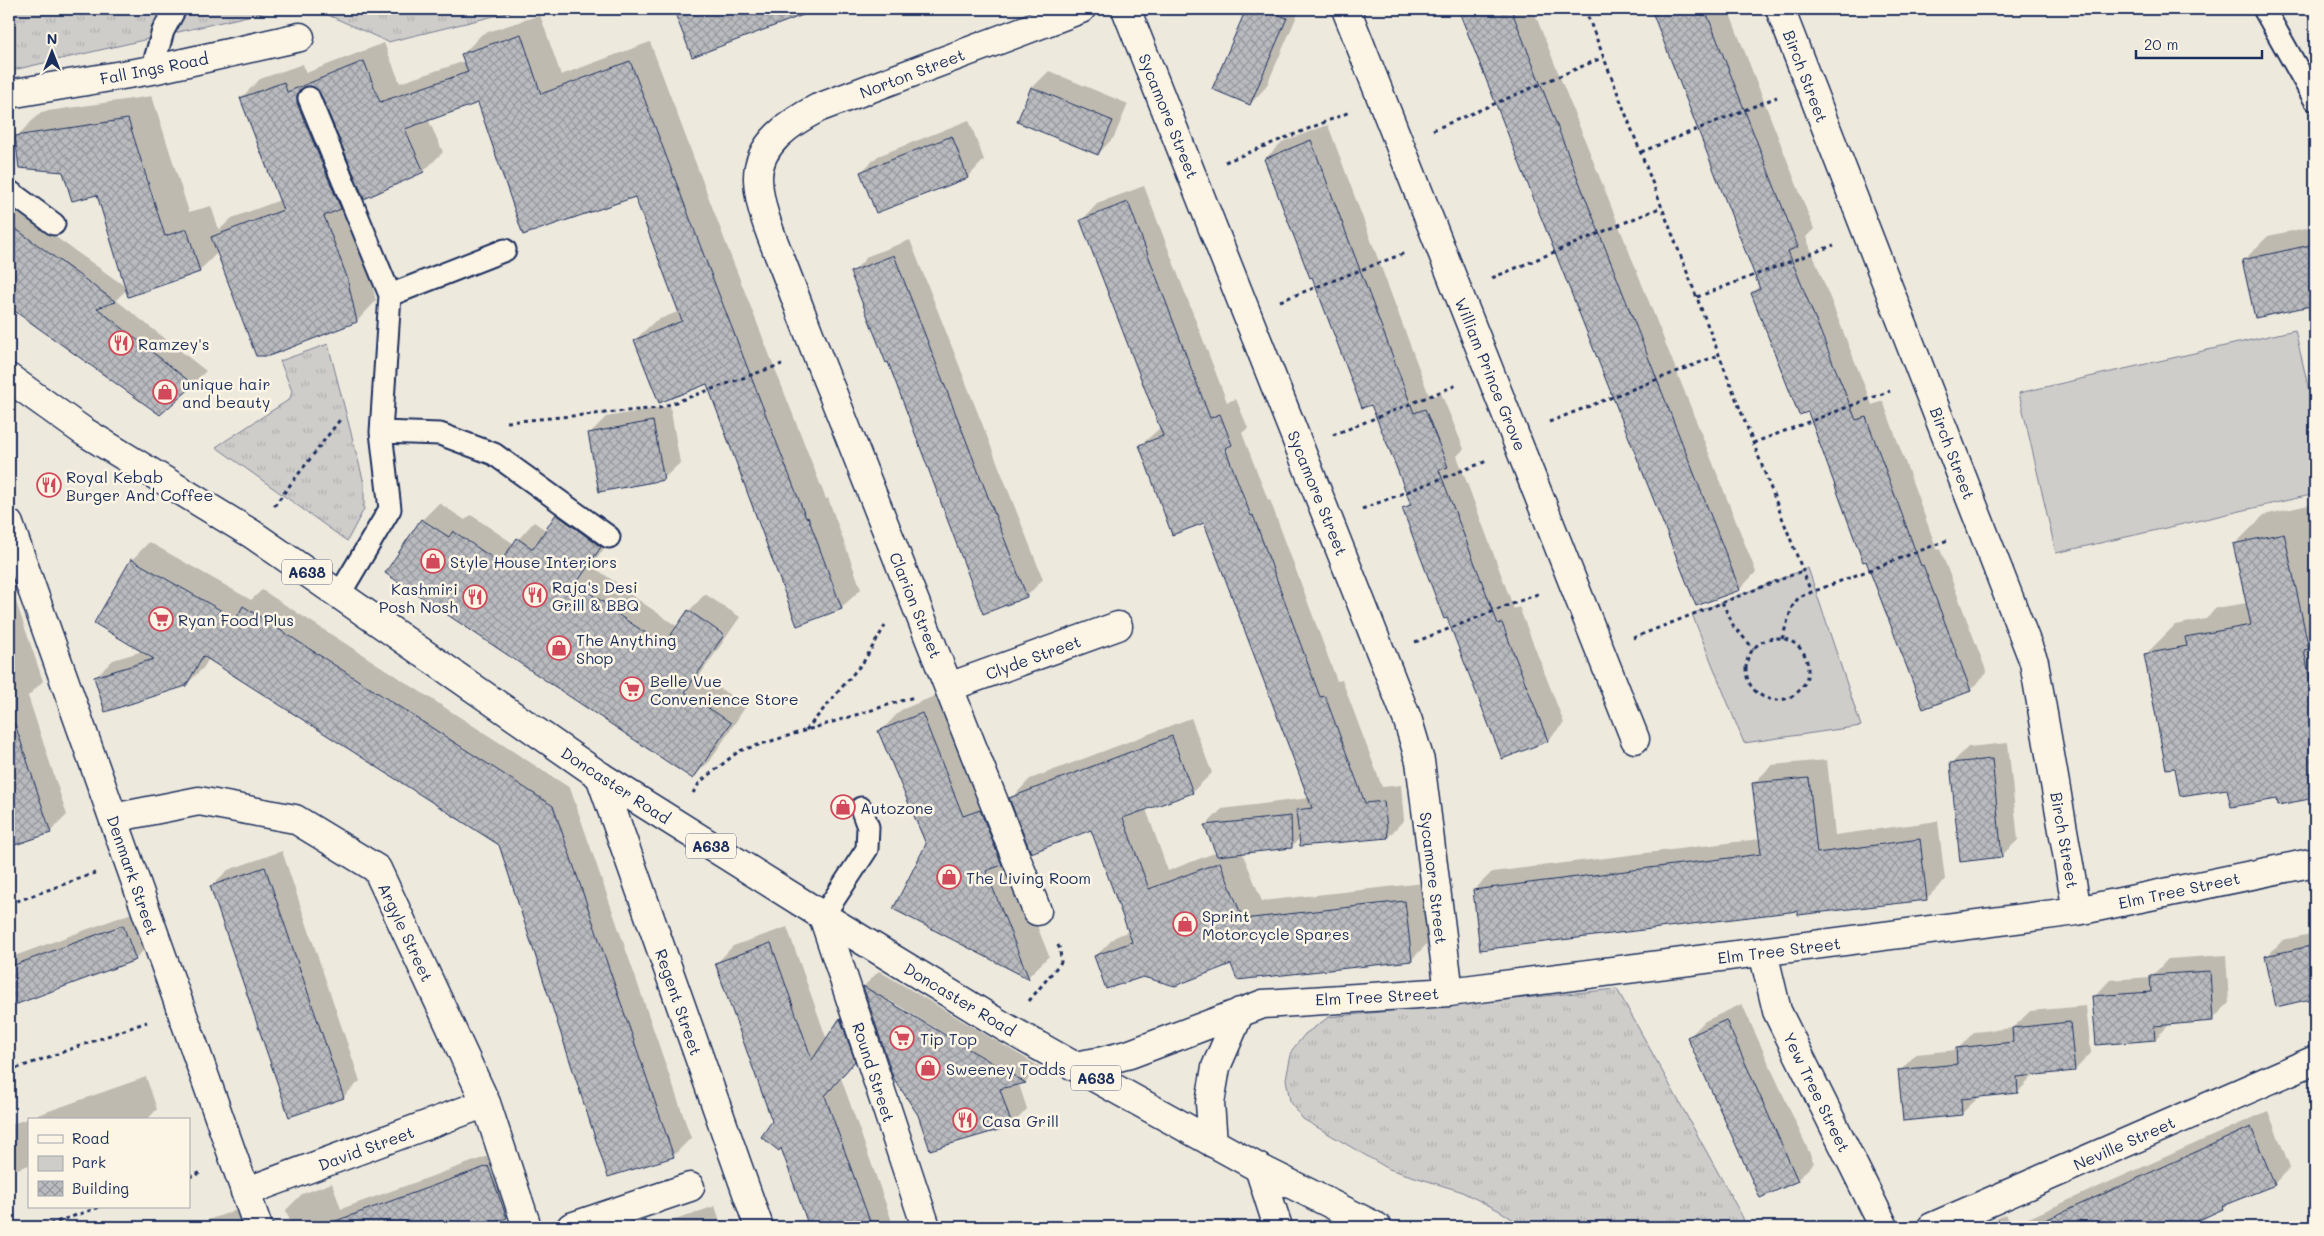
<svg xmlns="http://www.w3.org/2000/svg" width="2324" height="1236" font-family="Mali,sans-serif">
  <style>
    .grass { fill: url(#grass-tufts); stroke: #757e94 }
    .green { fill: #cfcdca; stroke: #757e94 }
    .shadow { fill: #0003; fill-rule: evenodd }
    .building { fill: url(#building-cross-hatch); stroke: #1b2f5e }
    .lines { fill: none; stroke-linecap: round; stroke-linejoin: round }
    .service-casing { stroke: #1b2f5e; stroke-width: 25 }
    .minor-casing { stroke: #1b2f5e; stroke-width: 31 }
    .trunk-casing { stroke: #1b2f5e; stroke-width: 31 }
    .path { stroke: #1b2f5e; stroke-width: 3; stroke-dasharray: 4 4; stroke-linecap: butt }
    .service { stroke: #fcf5e5; stroke-width: 21 }
    .minor { stroke: #fcf5e5; stroke-width: 28 }
    .trunk { stroke: #fcf5e5; stroke-width: 28 }
    .labels { text-anchor: middle; dominant-baseline: central; stroke-width: 5; stroke-linejoin: round; paint-order: stroke }
    .shield { fill: #fcf5e5; stroke: #5e6a86; stroke-width: 1 }
    .shield-label { font-size: 15px; font-weight: bold; fill: #1b2f5e }
    .street-label { font-size: 16px; fill: #1b2f5e; stroke: #fcf5e5 }
    .poi-label { font-size: 16px; fill: #1b2f5e; stroke: #fcf5e5; text-anchor: start }
  </style>
  <defs>
    <pattern id="grass-tufts" width="24" height="20" patternUnits="userSpaceOnUse" patternTransform="scale(1.25)"><rect width="24" height="20" fill="#cfcdca"/><path d="M3 7l-1-3M5 7V3M7 7l1-3M15 17l-1-3M17 17v-4M19 17l1-3" fill="none" stroke="#b1b0b0"/></pattern>
    <pattern id="building-cross-hatch" width="8" height="8" patternUnits="userSpaceOnUse" patternTransform="scale(1.25)"><rect width="8" height="8" fill="#babbbe"/><path d="M0 0l8 8M0 8l8-8" fill="none" stroke="#96989e"/></pattern>
  </defs>
  <rect width="100%" height="100%" fill="#eee9dd"/>
  <filter id="ink" filterUnits="userSpaceOnUse"><feTurbulence type="fractalNoise" baseFrequency=".02" numOctaves="2"/><feDisplacementMap in="SourceGraphic" scale="10" xChannelSelector="R" yChannelSelector="G"/><feConvolveMatrix kernelMatrix="1 2 1 2 8 2 1 2 1" color-interpolation-filters="sRGB"/></filter>
  <g filter="url(#ink)">
    <path class="grass" d="M9 9H278L9 71Z
      M315 9H523L388 42Z
      M328 344 364 483V509L347 541 216 447 290 399 292 391 280 361Z
      M1617 989 1743 1218 1744 1227H1524L1500 1211 1460 1191 1389 1169 1303 1119 1290 1101 1286 1079 1292 1050 1305 1034 1329 1017Z"/>
    <path class="green" d="M2295 330 2315 416V494L2056 553 2019 393Z
      M1808 568 1861 726 1744 743 1692 614Z"/>
    <path class="shadow" d="M685 9H813L693 55 678 16Z
      M1247 9H1300L1266 87 1250 104 1214 89Z
      M1459 9H1533L1756 572 1740 589 1696 605Z
      M1653 9H1728L1814 229 1806 237 1872 405 1883 401 1937 550 1940 549 1987 673 1970 690 1809 410 1752 293 1760 285Z
      M540 15 561 75 650 42 730 254 826 499 828 498 861 589 841 608 708 382 635 340 655 321 680 311 636 195 479 102 428 119 443 152 424 171 365 197 361 187 346 203 366 257 376 301 357 321 218 252 199 271 127 289 116 300 206 371 160 414 9 307V204L126 287 98 194 17 136 41 112 152 96 189 212 211 206 219 230 232 218 280 200 241 98 260 79 303 64 306 73 384 43 400 83 465 61 463 54 482 34Z
      M1049 71 1128 104 1114 137 1098 154 1032 88Z
      M969 120 984 160 968 177 876 211 861 172 878 156Z
      M1328 125 1430 398 1441 393 1464 449 1457 456 1514 609 1519 607 1564 723 1548 740 1503 757 1404 509 1411 502 1372 403 1313 275 1265 159 1282 142Z
      M1144 186 1227 402 1236 399 1248 428 1242 433 1268 500H1270L1337 681 1342 680 1382 787 1401 785 1404 820 1388 837 1300 838 1291 847 1242 852 1262 901 1424 883 1430 941 1411 960 1232 963 1096 956 1115 937 1129 931 1092 828 1011 799 1030 779 1191 718 1212 773 1192 792 1146 809 1168 871 1217 852 1206 825 1222 809 1309 798 1205 521 1141 445 1161 427 1082 220 1098 203Z
      M2315 226V344L2307 306 2243 261 2268 236Z
      M910 240 1043 579 1027 596 984 612 919 441 852 273 868 256Z
      M670 406 680 463 663 479 589 434 606 417Z
      M574 498 617 529 592 566 628 591 627 592 678 627 689 611 705 594 740 617 700 675 746 706 710 761 693 777 387 573 422 520 439 503 465 520 471 515 514 544 534 522 547 531 557 515Z
      M2313 504 2315 514V796L2279 803 2278 797 2228 787 2176 766 2146 654 2175 625 2206 619 2216 608 2247 603 2234 545 2264 515Z
      M149 542 251 600 262 590 570 788 691 1138 673 1156 500 845 209 658 204 667 186 685 95 678 113 660 143 651 132 560Z
      M9 581 43 681 28 696 67 815 50 832 9 846Z
      M944 692 1049 956 1028 977 895 909 928 844 880 732 901 710Z
      M2008 743 2018 840 2001 856 1951 764 1968 747Z
      M1827 760 1835 835 1938 821 1945 880 1926 899 1474 890 1492 872 1760 839 1753 784 1772 765Z
      M282 851 360 1081 343 1097 211 886 228 870Z
      M140 910 152 942 135 959 9 1006V958Z
      M787 927 827 1040 841 1019 857 1003 871 1044 841 1078 894 1227H811L717 963 733 946Z
      M2315 933V997L2277 1005 2266 957 2283 940Z
      M2226 955 2229 1003 2213 1019 2171 1023 2155 1039 2094 997 2110 980 2151 977 2168 959Z
      M879 971 1040 1067 1025 1082 1019 1084 1027 1109 1012 1125 931 1149 919 1114 895 1078 864 986ZM889 1000 975 1052 974 1054 889 1003Z
      M1742 1004 1814 1163 1797 1180 1688 1038 1705 1021Z
      M2086 1006 2091 1053 2075 1070 2034 1075 2018 1092 1979 1097 1962 1113 1900 1071 1916 1054 1957 1050 1974 1032 2013 1028 2030 1011Z
      M146 1077 157 1109 147 1120H29V1165L9 1172V1125Z
      M2268 1111 2290 1167 2274 1184 2228 1202 2222 1208 2179 1227H1977L2006 1214 2011 1226Z
      M505 1150 523 1200 506 1217 476 1227H292L286 1210 302 1194 332 1183 341 1209Z
      M715 1206 722 1227H658L661 1225Z
      M245 1207 253 1227H188Z
      M1049 1221 1051 1227H1031Z"/>
    <path class="building" d="M694 9H810L811 12 692 57 676 16Z
      M1246 9H1264L1287 18 1250 105 1212 89Z
      M1458 9H1511L1740 590 1696 606Z
      M1651 9H1705L1798 247 1788 251 1856 420 1866 417 1921 566 1923 565 1971 691 1923 709 1866 561 1863 562 1808 412 1799 415 1751 293 1760 289Z
      M521 34 541 94 630 61 711 274 806 518 808 517 842 609 797 626 707 384 659 403 634 340 682 321 635 197 523 235 478 103 405 129 424 172 364 199 320 93 311 86 299 90 297 96V103L341 209 324 216 347 277 357 322 269 356H256L211 237 283 210 240 98 284 82 287 92 364 61 380 102 468 72 461 54Z
      M1031 87 1113 121 1098 155 1017 122Z
      M128 119 165 236 187 229 200 272 128 297 97 195 72 201 63 172 19 168 15 136Z
      M952 136 968 178 876 213 860 172Z
      M1311 140 1414 413 1425 409 1448 467 1439 470 1498 624 1502 623 1548 741 1502 759 1447 618 1444 619 1402 508 1411 505 1392 456 1371 405 1362 408 1312 277 1310 278 1264 159Z
      M1128 202 1210 418 1220 414 1232 445 1225 448 1251 516 1253 515 1320 697 1325 696 1365 803 1384 801 1388 838 1300 846 1296 810 1312 808 1204 523 1172 535 1139 445 1163 436 1080 220Z
      M9 224 116 302 97 308 194 385 160 415 9 307Z
      M2315 244V305L2255 318 2242 260Z
      M894 255 1027 597 983 614 888 362 886 363 850 272Z
      M653 421 664 480 599 492 588 433Z
      M556 514 601 547 576 584 612 608 611 610 664 645 688 610 724 635 685 692 731 723 693 779 385 573 421 519 449 537 453 531 500 563 517 538 533 549Z
      M2284 533 2309 649 2304 650 2315 705V798L2278 805 2277 799 2231 807 2227 789 2180 796 2175 768 2166 769 2144 654 2187 646 2185 637 2251 625 2233 544Z
      M131 559 236 619 243 606 553 806 674 1157 608 1177 499 845 203 656 186 686 105 712 94 677 154 659 94 623Z
      M922 713 963 816 980 810 1002 865 986 871 1029 979 893 909 926 844 878 731Z
      M15 724 51 833 9 847V725Z
      M1172 736 1193 793 1123 818 1149 889 1220 862 1243 919 1405 901 1412 961 1237 980 1231 964 1175 986 1143 977 1106 989 1094 956 1132 942 1091 830 1031 853 1009 798Z
      M1992 759 2002 857 1960 862 1950 763Z
      M1809 778 1817 853 1920 839 1927 900 1798 915V911L1480 950 1473 890 1761 854 1752 783Z
      M1291 816 1292 848 1217 856 1204 825Z
      M265 867 344 1098 289 1117 210 886Z
      M123 925 136 960 9 1007V967Z
      M771 943 812 1060 840 1018 855 1061 825 1096 872 1227H809L781 1148 779 1151 761 1137 772 1121 715 963Z
      M2315 945V998L2276 1007 2265 956Z
      M2210 971 2213 1021 2154 1026 2155 1040 2096 1045 2092 996 2151 992 2150 975Z
      M863 986 1026 1083 1000 1089 1012 1126 930 1150 918 1115 893 1077Z
      M1726 1020 1798 1181 1760 1198 1687 1037Z
      M2070 1022 2075 1071 2017 1077 2018 1093 1961 1099 1962 1115 1903 1121 1898 1070 1957 1064 1956 1048 2013 1042 2012 1028Z
      M2251 1127 2275 1185 2222 1206 2223 1209 2184 1227H2030Z
      M488 1166 507 1218 480 1227H330V1223Z"/>
    <g class="lines">
      <g class="service-casing">
        <path id="service" d="M2264 9 2315 100
          M152 70 163 31 175 9
          M309 98 390 295 381 432 390 509 339 595
          M9 191 54 224
          M390 295 505 250
          M381 432 440 434 494 454 609 537
          M823 916 867 849 868 827 861 808"/>
      </g>
      <g class="minor-casing">
        <path id="minor" d="M1126 9 1408 721 1420 761 1449 992
          M1346 9 1635 739
          M1780 9 2034 662 2077 911
          M9 94 152 70 300 37
          M9 524 258 1227
          M949 687 1118 626
          M600 776 759 1227
          M113 818 199 801 295 819 377 869 486 1103 527 1227
          M1037 911C969 738 900 565 832 392 815 351 800 309 784 268 773 240 759 209 758 179 757 144 791 122 818 108L1081 9
          M823 916 926 1227
          M1763 952 1777 1011 1884 1227
          M1074 1066 1103 1061 1130 1054 1263 1004 1449 992 2077 911 2315 862
          M1213 1143 1210 1103 1216 1067 1240 1012
          M1259 1168 1278 1227
          M245 1192 486 1103
          M571 1227 690 1187
          M1932 1227 2315 1060"/>
      </g>
      <g class="trunk-casing">
        <path id="trunk" d="M9 378 83 431 252 534 600 776 823 916 1003 1026 1074 1066 1259 1168 1377 1227"/>
      </g>
      <path class="path" d="M1585 9 1811 592
        M1433 130 1604 57
        M1641 152 1777 97
        M1225 162 1350 112
        M1492 278 1662 207
        M1697 297 1834 245
        M1280 301 1405 253
        M507 422 659 408 782 364
        M1549 422 1719 355
        M1333 435 1457 385
        M1753 443 1890 391
        M274 506 342 417
        M1362 509 1487 461
        M1722 602 1734 627 1754 649
        M1633 638 1802 571
        M1746 669a31 31 0 1 1 62 0a31 31 0 1 1-62 0Z
        M1782 639 1792 607 1799 597 1948 540
        M1415 642 1540 593
        M806 730 864 661 885 626
        M693 793 700 782 739 751 914 697
        M9 904 95 873
        M1029 1001 1061 962 1060 949 1056 942
        M9 1071 147 1022
        M189 1177 200 1173
        M42 1227 100 1207"/>
      <use href="#service" class="service"/>
      <use href="#minor" class="minor"/>
      <use href="#trunk" class="trunk"/>
    </g>
  </g>
  <defs>
    <g id="restaurant-ring" transform="scale(1.25)"><circle r="9.5" fill="#fcf5e5" stroke="#d1495b" stroke-width="1.5"/><path d="M-5-6h1v4h1v-4h1v4h1v-4h1v5L-1.5 .5V6h-2V.5L-5-1ZM5-6V6H3V1.5H1.5Q1.5-4 5-6Z" fill="#d1495b"/></g>
    <g id="shop-ring" transform="scale(1.25)"><circle r="9.5" fill="#fcf5e5" stroke="#d1495b" stroke-width="1.5"/><path d="M-5-2.5h2.3a2.7 3.5 0 0 1 5.4 0H5L5.5 6h-11ZM-1.5-2.5h3a1.5 2.3 0 0 0-3 0Z" fill="#d1495b"/></g>
    <g id="supermarket-ring" transform="scale(1.25)"><circle r="9.5" fill="#fcf5e5" stroke="#d1495b" stroke-width="1.5"/><path d="M-6-5.5h2.5l.6 2H6L4.5 2H-2.5L-4.4-4H-6ZM-1.5 3.2a1.3 1.3 0 1 0 .1 0ZM3 3.2a1.3 1.3 0 1 0 .1 0Z" fill="#d1495b"/></g>
  </defs>
  <g fill-rule="evenodd">
    <use href="#restaurant-ring" x="121" y="343"/>
    <use href="#shop-ring" x="165" y="392"/>
    <use href="#restaurant-ring" x="49" y="485"/>
    <use href="#shop-ring" x="433" y="561"/>
    <use href="#restaurant-ring" x="535" y="595"/>
    <use href="#restaurant-ring" x="475" y="597"/>
    <use href="#supermarket-ring" x="161" y="619"/>
    <use href="#shop-ring" x="559" y="648"/>
    <use href="#supermarket-ring" x="632" y="689"/>
    <use href="#shop-ring" x="843" y="807"/>
    <use href="#shop-ring" x="949" y="877"/>
    <use href="#shop-ring" x="1185" y="924"/>
    <use href="#supermarket-ring" x="902" y="1038"/>
    <use href="#shop-ring" x="928" y="1068"/>
    <use href="#restaurant-ring" x="965" y="1120"/>
  </g>
  <g class="labels">
    <g class="shield">
      <rect x="282" y="559.5" width="50" height="25" rx="4"/>
      <rect x="686" y="833.5" width="50" height="25" rx="4"/>
      <rect x="1071" y="1065.5" width="50" height="25" rx="4"/>
    </g>
    <g class="shield-label">
      <text x="307" y="572">A638</text>
      <text x="711" y="846">A638</text>
      <text x="1096" y="1078">A638</text>
    </g>
    <g class="street-label">
      <text transform="translate(154 68) rotate(-11)">Fall Ings Road</text>
      <text transform="translate(912 73) rotate(-21)">Norton Street</text>
      <text transform="translate(1806 76) rotate(69)">Birch Street</text>
      <text transform="translate(1169 116) rotate(68)">Sycamore Street</text>
      <text transform="translate(1491 374) rotate(68)">William Prince Grove</text>
      <text transform="translate(1953 453) rotate(69)">Birch Street</text>
      <text transform="translate(1318 493) rotate(68)">Sycamore Street</text>
      <text transform="translate(916 605) rotate(68)">Clarion Street</text>
      <text transform="translate(1033 657) rotate(-20)">Clyde Street</text>
      <text transform="translate(616 785) rotate(33)">Doncaster Road</text>
      <text transform="translate(2065 840) rotate(80)">Birch Street</text>
      <text transform="translate(133 875) rotate(71)">Denmark Street</text>
      <text transform="translate(1434 878) rotate(83)">Sycamore Street</text>
      <text transform="translate(2179 890) rotate(-12)">Elm Tree Street</text>
      <text transform="translate(406 932) rotate(65)">Argyle Street</text>
      <text transform="translate(1779 950) rotate(-7)">Elm Tree Street</text>
      <text transform="translate(1377 996) rotate(-3)">Elm Tree Street</text>
      <text transform="translate(960 999) rotate(31)">Doncaster Road</text>
      <text transform="translate(679 1002) rotate(71)">Regent Street</text>
      <text transform="translate(874 1072) rotate(72)">Round Street</text>
      <text transform="translate(1817 1092) rotate(64)">Yew Tree Street</text>
      <text transform="translate(2124 1143) rotate(-24)">Neville Street</text>
      <text transform="translate(366 1148) rotate(-20)">David Street</text>
    </g>
    <g class="poi-label">
      <text x="138" y="343">Ramzey's</text>
      <text x="182" y="383">unique hair<tspan x="182" dy="18">and beauty</tspan></text>
      <text x="66" y="476">Royal Kebab<tspan x="66" dy="18">Burger And Coffee</tspan></text>
      <text x="450" y="561">Style House Interiors</text>
      <text x="552" y="586">Raja's Desi<tspan x="552" dy="18">Grill &amp; BBQ</tspan></text>
      <text x="458" y="588" text-anchor="end">Kashmiri<tspan x="458" dy="18">Posh Nosh</tspan></text>
      <text x="178" y="619">Ryan Food Plus</text>
      <text x="576" y="639">The Anything<tspan x="576" dy="18">Shop</tspan></text>
      <text x="650" y="680">Belle Vue<tspan x="650" dy="18">Convenience Store</tspan></text>
      <text x="860" y="807">Autozone</text>
      <text x="966" y="877">The Living Room</text>
      <text x="1202" y="915">Sprint<tspan x="1202" dy="18">Motorcycle Spares</tspan></text>
      <text x="920" y="1038">Tip Top</text>
      <text x="946" y="1068">Sweeney Todds</text>
      <text x="982" y="1120">Casa Grill</text>
    </g>
  </g>
  <rect width="2324" height="1236" fill="none" stroke="#fcf5e5" stroke-width="30"/>
  <rect x="15" y="15" width="2294" height="1206" fill="none" stroke="#1b2f5e" stroke-width="2" filter="url(#ink)"/>
  <rect x="28" y="1118" width="162" height="90" fill="#fcf5e5" stroke="#a2a6af"/>
  <rect x="38" y="1135" width="25" height="8" fill="#fcf5e5" stroke="#a2a6af"/>
  <text x="72" y="1144" font-size="15" fill="#1b2f5e">Road</text>
  <rect x="38" y="1156" width="25" height="15" fill="#cfcdca" stroke="#a2a6af"/>
  <text x="72" y="1168" font-size="15" fill="#1b2f5e">Park</text>
  <rect x="38" y="1181" width="25" height="15" fill="url(#building-cross-hatch)" stroke="#a2a6af"/>
  <text x="72" y="1194" font-size="15" fill="#1b2f5e">Building</text>
  <g transform="translate(52 52)" stroke="#fcf5e5" stroke-width="4" paint-order="stroke">
  <path d="M0-4L9 19L0 12L-9 19Z" fill="#1b2f5e"/>
  <text y="-8" font-size="14" font-weight="bold" text-anchor="middle" fill="#1b2f5e">N</text>
  </g>
  <path d="M2136 50v8h126v-8" fill="none" stroke="#1b2f5e" stroke-width="2.5"/>
  <text x="2144" y="50" font-size="15" fill="#1b2f5e" stroke="#fcf5e5" stroke-width="4" paint-order="stroke">20 m</text>
</svg>
